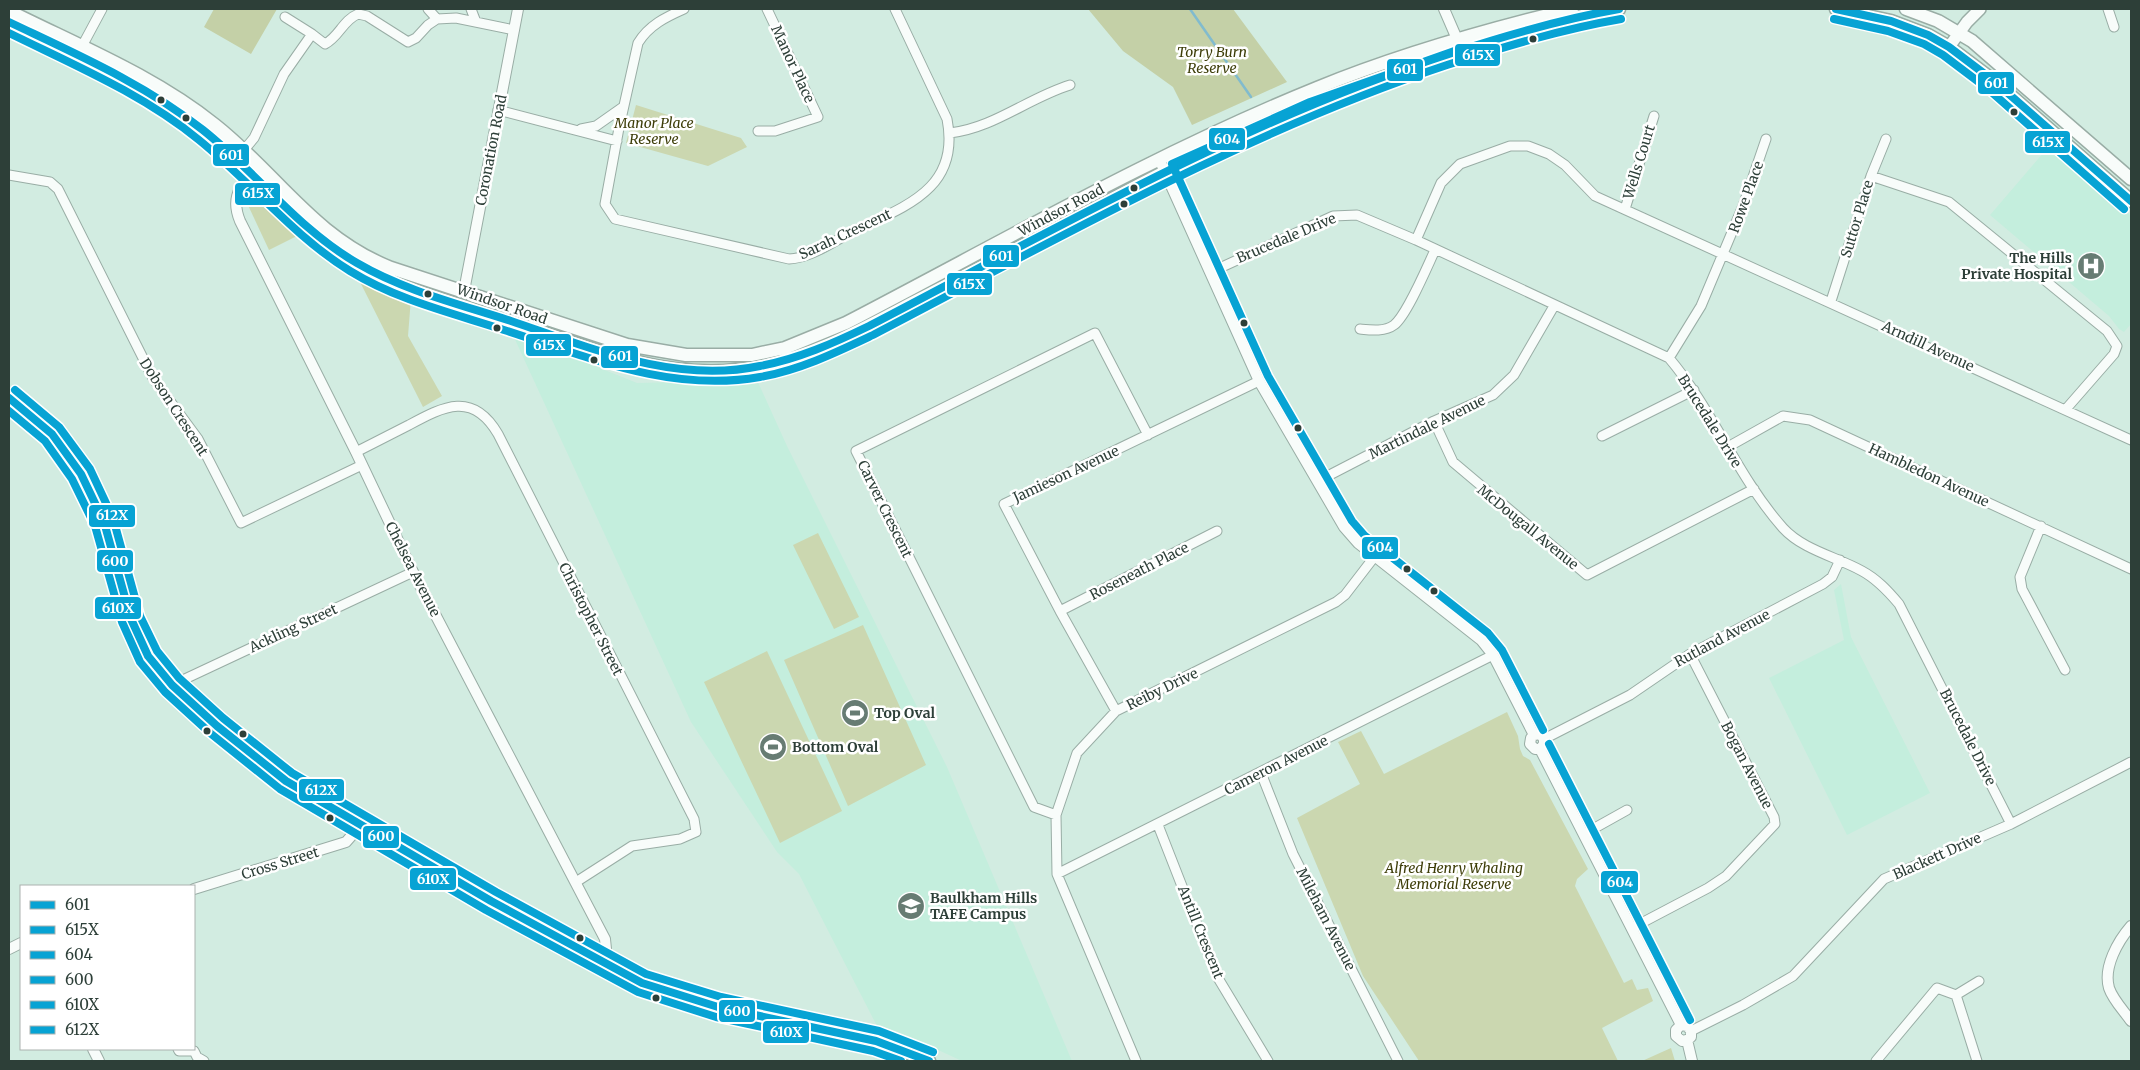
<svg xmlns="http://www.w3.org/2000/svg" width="2140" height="1070" font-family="Merriweather,serif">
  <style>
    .built { fill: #c4eedd }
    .green { fill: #cbd7b0 }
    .forest { fill: #c4d0a7 }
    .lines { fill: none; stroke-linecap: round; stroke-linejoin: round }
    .stream { stroke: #81bbce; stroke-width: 2.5 }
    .minor-casing { stroke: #99ada5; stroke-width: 11 }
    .tertiary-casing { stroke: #99ada5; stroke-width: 12 }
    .secondary-casing { stroke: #99ada5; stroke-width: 14 }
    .primary-casing { stroke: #99ada5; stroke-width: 15 }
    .minor { stroke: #f8fcfa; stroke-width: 9 }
    .tertiary { stroke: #f8fcfa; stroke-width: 10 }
    .secondary { stroke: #f8fcfa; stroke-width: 11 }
    .primary { stroke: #f8fcfa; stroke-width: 12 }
    .bus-1-casing { stroke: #fff; stroke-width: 11 }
    .bus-2-casing { stroke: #fff; stroke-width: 11 }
    .bus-3-casing { stroke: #fff; stroke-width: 11 }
    .bus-4-casing { stroke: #fff; stroke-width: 11 }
    .bus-5-casing { stroke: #fff; stroke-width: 11 }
    .bus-6-casing { stroke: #fff; stroke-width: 11 }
    .bus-1 { stroke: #07a3d4; stroke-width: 8 }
    .bus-2 { stroke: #07a3d4; stroke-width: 8 }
    .bus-3 { stroke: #07a3d4; stroke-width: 8 }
    .bus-4 { stroke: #07a3d4; stroke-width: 8 }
    .bus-5 { stroke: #07a3d4; stroke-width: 8 }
    .bus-6 { stroke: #07a3d4; stroke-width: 8 }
    .bus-dot { fill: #2d3f38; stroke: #fff; stroke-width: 2 }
    .labels { text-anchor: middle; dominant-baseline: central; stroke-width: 5; stroke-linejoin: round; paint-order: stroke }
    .park-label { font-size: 14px; font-style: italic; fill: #3d3d08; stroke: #fff }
    .street-label { font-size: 14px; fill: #2d3f38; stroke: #fff }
    .poi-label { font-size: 14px; font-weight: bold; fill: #2d3f38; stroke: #fff; text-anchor: start }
    .line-badge { stroke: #fff; stroke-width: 2 }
    .badge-label { font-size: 14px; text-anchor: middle; font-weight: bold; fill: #fff }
  </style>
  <rect width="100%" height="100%" fill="#d2ece1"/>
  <path class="built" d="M2051 144 2131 216V324L2124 332 2119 329 2109 316 1990 215Z
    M512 333 637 383 757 380 787 446 947 767 1072 1061H962L912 1038 878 1028 799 874 777 852 691 722Z
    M1841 584 1851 637 1930 793 1847 835 1769 678 1844 640 1834 590Z"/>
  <path class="green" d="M636 105 741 138 747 147 708 166 626 143Z
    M250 198 263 200 299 235 269 250 247 203Z
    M356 274 381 287 411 298 408 336 442 396 423 407Z
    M818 533 859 617 834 629 793 545Z
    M863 625 926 765 848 806 784 660Z
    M767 651 842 811 780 843 704 682Z
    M1507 712 1518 736 1520 749 1523 756 1530 760 1588 869 1577 879 1575 886 1624 983 1632 979 1637 990 1648 988 1653 1001 1602 1028 1618 1061H1419L1363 976 1297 818 1360 784 1338 742 1361 731 1384 774Z
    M1671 1048 1675 1061H1642Z"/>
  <path class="forest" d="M214 9H277L251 54 204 27Z
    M1088 9H1233L1287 82 1192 125 1173 87 1123 51Z"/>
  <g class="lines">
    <path class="stream" d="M1190 9 1251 97"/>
    <g class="minor-casing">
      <path id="minor" d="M428 9 437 19
        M471 9 476 22
        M684 9C666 17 649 25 638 43L619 128 605 204 615 219 789 259C811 258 832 242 852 232 903 207 961 190 947 119L895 9
        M2108 9 2114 27
        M285 17 312 34
        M80 50 102 9
        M498 110 617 141
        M581 129 596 126 623 107
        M758 131H775L818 117 767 9
        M950 133C994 128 1028 98 1070 85
        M244 150 254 138 284 74 312 34 325 44C339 37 343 20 358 14L367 16 408 42 416 38 428 25 437 19 456 18 514 30
        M9 175 50 182 58 189 153 378 198 439 241 523 362 465
        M1871 176 1949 202 2107 331 2117 346 2114 354 2066 409
        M1625 209 1654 116
        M1416 240 1441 183 1460 164 1510 146H1528L1549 154 1565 165 1595 196 2131 440
        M1211 272 1333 216 1357 215 1416 240 1669 358C1713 410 1737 476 1783 528 1803 550 1837 557 1862 571 1877 579 1888 591 1899 604L2011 824
        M1831 301 1871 176 1886 139
        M1360 329C1370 330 1385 332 1394 325 1407 315 1427 267 1435 250
        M1669 358 1701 306 1743 206 1766 139
        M1434 421 1453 462 1587 575 1754 489
        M1602 436 1694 390
        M1726 448 1783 416 1810 420 2131 569
        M356 452C374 443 391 434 409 425 444 406 473 391 498 434L694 819 696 832 680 839 632 846 576 882
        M1318 481 1434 421 1493 395 1514 375 1554 306
        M2041 526 2020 577 2022 589 2065 670
        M1060 611 1217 531
        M172 685 413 572
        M1116 711 1060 611 1004 504 1259 381
        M1544 739 1630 695 1690 654 1823 584 1832 577 1840 560
        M1261 773 1293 854 1398 1061
        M1056 815 1034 807 856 451 1095 333 1148 435
        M1158 825 1218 978 1268 1061
        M1584 834 1627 810
        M1057 874 1493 655
        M1632 928 1708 888 1726 876 1775 824 1774 817 1690 654
        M1956 995 1979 981
        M1691 1031 1743 1005 1793 976 1884 879 2011 824 2131 762
        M178 1049 179 1051H194L197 1057 204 1061
        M1136 1061 1057 874 1056 815 1077 753 1116 711 1336 602 1345 595 1375 556
        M1876 1061 1937 988 1956 995 1977 1061"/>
    </g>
    <g class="tertiary-casing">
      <path id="tertiary" d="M1444 9 1457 39
        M1159 159 1259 381 1344 527 1358 543 1481 640 1493 655 1534 735
        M250 174C237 189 232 202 240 221L356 452 413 572 605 939 606 949 601 963
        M464 291 518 9
        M1534 735 1540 734 1544 739V744L1540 749
        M1534 735 1531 738 1530 744 1535 749H1540
        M1540 749 1681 1025
        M194 889 346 842 360 826
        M2131 926C2118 941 2103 967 2109 988 2113 1000 2124 1011 2131 1021
        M9 949 21 943
        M1681 1025 1676 1030V1036L1682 1041 1687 1040
        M1681 1025 1687 1026 1691 1031V1037L1687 1040
        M1687 1040 1692 1061
        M93 1049 99 1061"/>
    </g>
    <g class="secondary-casing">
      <path id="secondary" d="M1949 47 1967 22 1980 9"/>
    </g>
    <g class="primary-casing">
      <path id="primary" d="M1836 9 1891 21 1928 35 1949 47 1994 81 2131 201
        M1906 9 1938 21 1972 41 2131 179
        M9 11C79 46 154 76 215 125 277 174 313 237 391 268L627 345 686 355H752L785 348 846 323C1002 242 1154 154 1317 88 1400 54 1485 30 1572 9
        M9 22C76 55 145 84 204 131 267 181 307 243 383 277 424 296 468 307 510 321 585 346 655 378 736 370 798 364 856 333 910 304 953 282 995 260 1038 238 1122 194 1206 148 1294 111 1352 86 1412 66 1471 47 1520 32 1569 17 1619 9
        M9 398 52 434 81 474 104 522 131 619 148 656 172 685 217 726 286 781 491 901 642 983 718 1007 876 1041 929 1061"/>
    </g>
    <use href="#minor" class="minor"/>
    <use href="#tertiary" class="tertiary"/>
    <use href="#secondary" class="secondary"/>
    <use href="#primary" class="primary"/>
    <g class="bus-1-casing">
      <path id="bus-1" d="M1836 9 1891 21 1928 35 1949 47 1994 81 2131 201
        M9 22C76 54 145 84 203 130 256 172 298 229 357 263 405 291 459 304 511 321 591 348 674 384 760 366 798 359 834 343 869 326 1061 226 1245 120 1452 53 1507 35 1562 19 1619 9"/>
    </g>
    <g class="bus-2-casing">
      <path id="bus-2" d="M1834 19 1888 31 1924 44 1943 55 1988 89 2124 209
        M9 33C74 65 143 94 199 140 251 182 293 236 350 271 397 300 452 313 504 330 588 357 670 393 760 377 800 370 837 352 873 335 1061 237 1245 132 1447 65 1504 47 1562 29 1621 19"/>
    </g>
    <g class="bus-3-casing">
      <path id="bus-3" d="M1460 49 1310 102 1172 164 1268 376 1352 521 1365 536 1488 633 1502 650 1543 730
        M1549 744 1690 1020"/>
    </g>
    <g class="bus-4-casing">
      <path id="bus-4" d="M9 398 52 434 81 474 104 522 131 619 148 656 172 685 217 726 286 781 491 901 642 983 718 1007 876 1041 929 1061"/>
    </g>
    <g class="bus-5-casing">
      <path id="bus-5" d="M9 411 45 441 72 479 95 526 122 622 140 662 165 692 210 733 280 789 486 910 638 992 716 1017 873 1051 901 1061"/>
    </g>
    <g class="bus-6-casing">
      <path id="bus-6" d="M15 390 59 427 90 469 113 518 140 616 157 651 179 678 223 718 292 773 496 892 646 974 721 997 879 1031 933 1052"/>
    </g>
    <use href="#bus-1" class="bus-1"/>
    <use href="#bus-2" class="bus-2"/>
    <use href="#bus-3" class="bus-3"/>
    <use href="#bus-4" class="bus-4"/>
    <use href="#bus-5" class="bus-5"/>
    <use href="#bus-6" class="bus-6"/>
  </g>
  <defs>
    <g id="hospital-disc" transform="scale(1.4375)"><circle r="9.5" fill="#677c73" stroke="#fff"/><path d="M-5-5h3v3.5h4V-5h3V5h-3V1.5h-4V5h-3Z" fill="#fff"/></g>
    <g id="stadium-disc" transform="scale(1.4375)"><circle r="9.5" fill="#677c73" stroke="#fff"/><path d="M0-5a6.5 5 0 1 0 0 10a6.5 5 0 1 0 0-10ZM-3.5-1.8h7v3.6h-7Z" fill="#fff"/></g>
    <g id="university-disc" transform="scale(1.4375)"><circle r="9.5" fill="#677c73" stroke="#fff"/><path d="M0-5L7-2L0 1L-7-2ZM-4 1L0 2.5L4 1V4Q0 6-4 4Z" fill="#fff"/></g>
  </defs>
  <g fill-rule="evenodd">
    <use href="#hospital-disc" x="2091" y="266"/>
    <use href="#stadium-disc" x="855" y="713"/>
    <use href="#stadium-disc" x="773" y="747"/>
    <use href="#university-disc" x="911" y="906"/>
  </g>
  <g class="bus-dot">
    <circle cx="1533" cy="39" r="4.5"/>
    <circle cx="161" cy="100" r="4.5"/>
    <circle cx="2014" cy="112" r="4.5"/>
    <circle cx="186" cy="118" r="4.5"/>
    <circle cx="1134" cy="188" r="4.5"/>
    <circle cx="1124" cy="204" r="4.5"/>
    <circle cx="428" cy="294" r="4.5"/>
    <circle cx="1244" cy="323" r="4.5"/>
    <circle cx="497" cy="328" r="4.5"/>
    <circle cx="594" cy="360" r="4.5"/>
    <circle cx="1298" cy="428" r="4.5"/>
    <circle cx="1407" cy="569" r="4.5"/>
    <circle cx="1434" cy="591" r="4.5"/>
    <circle cx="207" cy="731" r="4.5"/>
    <circle cx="243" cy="734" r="4.5"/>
    <circle cx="330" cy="818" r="4.5"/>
    <circle cx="580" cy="938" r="4.5"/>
    <circle cx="656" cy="998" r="4.5"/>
  </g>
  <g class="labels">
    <g class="park-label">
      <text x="1212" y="52">Torry Burn<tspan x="1212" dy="16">Reserve</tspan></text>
      <text x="654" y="123">Manor Place<tspan x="654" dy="16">Reserve</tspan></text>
      <text x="1454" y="868">Alfred Henry Whaling<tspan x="1454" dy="16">Memorial Reserve</tspan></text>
    </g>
    <g class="street-label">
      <text transform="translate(793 64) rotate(65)">Manor Place</text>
      <text transform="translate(491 150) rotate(-79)">Coronation Road</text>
      <text transform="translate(1639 162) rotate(-73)">Wells Court</text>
      <text transform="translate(1746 197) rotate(-70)">Rowe Place</text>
      <text transform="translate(1061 210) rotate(-28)">Windsor Road</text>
      <text transform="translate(1857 219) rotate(-73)">Suttor Place</text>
      <text transform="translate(845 234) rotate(-25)">Sarah Crescent</text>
      <text transform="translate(1286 238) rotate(-23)">Brucedale Drive</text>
      <text transform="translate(502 304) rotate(19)">Windsor Road</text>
      <text transform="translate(1928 346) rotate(25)">Arndill Avenue</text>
      <text transform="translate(174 407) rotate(57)">Dobson Crescent</text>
      <text transform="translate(1710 421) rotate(58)">Brucedale Drive</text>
      <text transform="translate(1427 427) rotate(-26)">Martindale Avenue</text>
      <text transform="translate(1066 474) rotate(-25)">Jamieson Avenue</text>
      <text transform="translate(1929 475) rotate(25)">Hambledon Avenue</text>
      <text transform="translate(885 509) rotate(64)">Carver Crescent</text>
      <text transform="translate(1528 527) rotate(39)">McDougall Avenue</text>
      <text transform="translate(413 569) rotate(63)">Chelsea Avenue</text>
      <text transform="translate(1139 571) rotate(-27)">Roseneath Place</text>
      <text transform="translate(591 619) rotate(63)">Christopher Street</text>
      <text transform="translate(293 628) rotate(-25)">Ackling Street</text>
      <text transform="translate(1722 638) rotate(-28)">Rutland Avenue</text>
      <text transform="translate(1162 689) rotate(-26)">Reiby Drive</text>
      <text transform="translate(1968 737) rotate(63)">Brucedale Drive</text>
      <text transform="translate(1276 765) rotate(-27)">Cameron Avenue</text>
      <text transform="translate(1747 765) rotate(63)">Bogan Avenue</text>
      <text transform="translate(1937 856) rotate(-24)">Blackett Drive</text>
      <text transform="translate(280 863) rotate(-17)">Cross Street</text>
      <text transform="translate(1326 919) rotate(63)">Mileham Avenue</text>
      <text transform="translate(1201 932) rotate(68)">Antill Crescent</text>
    </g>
    <g class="poi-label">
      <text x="2072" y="258" text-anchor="end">The Hills<tspan x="2072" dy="16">Private Hospital</tspan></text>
      <text x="874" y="713">Top Oval</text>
      <text x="792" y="747">Bottom Oval</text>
      <text x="930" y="898">Baulkham Hills<tspan x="930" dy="16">TAFE Campus</tspan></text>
    </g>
  </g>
  <g class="line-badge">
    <rect x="1454" y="43" width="47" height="24" rx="5" fill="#07a3d4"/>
    <rect x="1386" y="58" width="38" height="24" rx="5" fill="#07a3d4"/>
    <rect x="1977" y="71" width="38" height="24" rx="5" fill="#07a3d4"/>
    <rect x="1208" y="127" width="38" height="24" rx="5" fill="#07a3d4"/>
    <rect x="2024" y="130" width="47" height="24" rx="5" fill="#07a3d4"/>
    <rect x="212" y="143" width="38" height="24" rx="5" fill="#07a3d4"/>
    <rect x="234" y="182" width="47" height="24" rx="5" fill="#07a3d4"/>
    <rect x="982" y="244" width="38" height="24" rx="5" fill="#07a3d4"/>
    <rect x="946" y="272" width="47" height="24" rx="5" fill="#07a3d4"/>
    <rect x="525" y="333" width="47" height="24" rx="5" fill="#07a3d4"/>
    <rect x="600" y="345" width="39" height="24" rx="5" fill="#07a3d4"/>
    <rect x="88" y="504" width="48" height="24" rx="5" fill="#07a3d4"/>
    <rect x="1361" y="536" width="38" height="24" rx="5" fill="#07a3d4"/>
    <rect x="96" y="549" width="38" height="24" rx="5" fill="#07a3d4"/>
    <rect x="94" y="596" width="48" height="24" rx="5" fill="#07a3d4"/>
    <rect x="298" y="778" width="47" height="24" rx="5" fill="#07a3d4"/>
    <rect x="362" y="825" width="38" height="24" rx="5" fill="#07a3d4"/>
    <rect x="409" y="867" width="48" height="24" rx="5" fill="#07a3d4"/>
    <rect x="1600" y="870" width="39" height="24" rx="5" fill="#07a3d4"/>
    <rect x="718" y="999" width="38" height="24" rx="5" fill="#07a3d4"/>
    <rect x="762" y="1020" width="48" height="24" rx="5" fill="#07a3d4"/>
  </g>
  <g class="badge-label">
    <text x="1478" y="60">615X</text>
    <text x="1405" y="74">601</text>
    <text x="1996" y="88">601</text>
    <text x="1227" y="144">604</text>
    <text x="2048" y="147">615X</text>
    <text x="231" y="160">601</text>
    <text x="258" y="198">615X</text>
    <text x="1001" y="261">601</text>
    <text x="969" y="289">615X</text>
    <text x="549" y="350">615X</text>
    <text x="620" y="361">601</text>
    <text x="112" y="520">612X</text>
    <text x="1380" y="552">604</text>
    <text x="115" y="566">600</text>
    <text x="118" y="613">610X</text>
    <text x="321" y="795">612X</text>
    <text x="381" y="841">600</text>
    <text x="433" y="884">610X</text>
    <text x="1620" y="887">604</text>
    <text x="737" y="1016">600</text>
    <text x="786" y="1037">610X</text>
  </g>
  <rect width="2140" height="1070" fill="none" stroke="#2d3f38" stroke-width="20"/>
  <rect x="20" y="885" width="175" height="165" fill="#ffffff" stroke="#abb2af"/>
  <rect x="30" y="901" width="25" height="8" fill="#07a3d4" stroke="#abb2af"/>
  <text x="65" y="910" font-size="15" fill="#2d3f38">601</text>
  <rect x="30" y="926" width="25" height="8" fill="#07a3d4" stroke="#abb2af"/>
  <text x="65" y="935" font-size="15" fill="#2d3f38">615X</text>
  <rect x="30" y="951" width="25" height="8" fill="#07a3d4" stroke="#abb2af"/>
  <text x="65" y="960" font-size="15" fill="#2d3f38">604</text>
  <rect x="30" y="976" width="25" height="8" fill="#07a3d4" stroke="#abb2af"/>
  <text x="65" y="985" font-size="15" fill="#2d3f38">600</text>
  <rect x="30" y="1001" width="25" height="8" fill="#07a3d4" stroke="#abb2af"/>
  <text x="65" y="1010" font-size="15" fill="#2d3f38">610X</text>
  <rect x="30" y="1026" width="25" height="8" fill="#07a3d4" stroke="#abb2af"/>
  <text x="65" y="1035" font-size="15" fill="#2d3f38">612X</text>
</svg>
